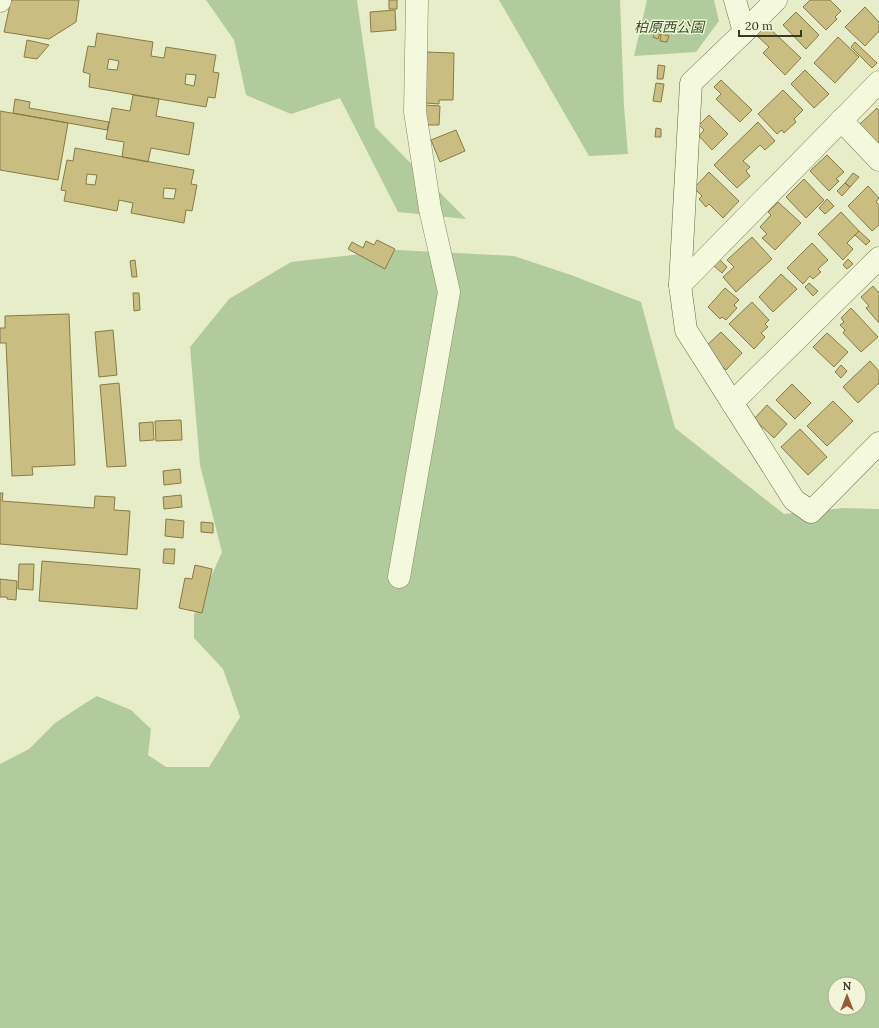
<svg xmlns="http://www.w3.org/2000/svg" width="879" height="1028" font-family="Lora,'Noto Sans JP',serif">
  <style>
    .green { fill: #b2cb9d; fill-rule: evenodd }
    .building { fill: #c9bd81; stroke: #867b46; fill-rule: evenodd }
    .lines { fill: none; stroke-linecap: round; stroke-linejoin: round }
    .street-casing { stroke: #88875f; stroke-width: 23 }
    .secondary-casing { stroke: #6a6742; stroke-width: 23 }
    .street { stroke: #f4f8dc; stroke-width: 22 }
    .secondary { stroke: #f4f8dc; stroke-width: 22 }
    .labels { text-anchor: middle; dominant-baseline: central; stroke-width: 3; stroke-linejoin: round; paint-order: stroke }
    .park-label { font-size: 14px; font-style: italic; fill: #375529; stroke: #f1f4d9 }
  </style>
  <rect width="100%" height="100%" fill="#e8edc9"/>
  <path class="green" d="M206 0H357L375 127 466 219 398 212 340 98 291 114 246 95 234 40Z
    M499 0H620L624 106 628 154 589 156Z
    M647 0H714L719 21 696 52 634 56Z
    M397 250 514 256 571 275 641 302 675 428 784 514 844 508 879 509V1028H0V764L29 749 55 723 84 704 97 696 131 710 151 729 148 755 166 767H209L240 717 223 669 194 638V615L222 552 200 465 190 347 229 299 291 262ZM835 984H859V1008H835Z"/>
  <path class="building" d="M11 0H79L76 22 49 39 4 32Z
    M389 0H397V9H389Z
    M810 0H830L841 11 835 17 837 19 826 30 803 7Z
    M865 7 879 22V31L865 46 845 27Z
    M395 10 396 30 371 32 370 12Z
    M796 12 819 35 806 49 783 25Z
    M765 24 801 58 785 75 763 53 769 47 755 34Z
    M650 27 661 30 658 39 653 37 654 34 648 33Z
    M97 33 153 42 151 56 164 58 166 47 216 55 213 72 219 73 215 98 208 97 206 107 89 87 90 74 83 72 88 46 95 47ZM109 59 119 61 117 70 107 69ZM186 74 196 75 194 86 185 84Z
    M661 34 669 36 667 42 660 41Z
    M838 37 859 57 835 83 814 63Z
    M27 40 49 45 37 59 24 57Z
    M855 42 877 63 872 68 851 47Z
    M426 52 454 53 453 100H439V104L426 103Z
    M658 65 665 66 663 79H657Z
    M805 70 829 94 814 108 791 84Z
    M721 80 752 110 740 122 716 99 721 94 714 87Z
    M656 83 664 84 661 102 653 101Z
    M783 90 803 110 794 119 796 122 784 133 782 130 777 134 758 114Z
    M133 95 159 99 156 116 194 123 189 155 151 148 148 162 122 157 124 142 106 139 112 108 130 111Z
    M15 99 30 102 29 108 109 122 107 130 13 113Z
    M425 105 440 106 439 125H424Z
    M877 108 879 111V146L859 125Z
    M0 111 68 123 58 180 0 170Z
    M709 115 728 134 712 150 699 136 704 130 699 125Z
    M758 122 775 141 765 150 760 145 743 161 750 167 746 171 750 176 737 188 714 165Z
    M656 128 661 129V137H655Z
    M456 130 465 151 440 162 431 140Z
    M75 148 194 170 191 184 197 185 192 211 186 210 184 223 131 213 133 203 119 200 117 211 64 201 66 191 61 190 67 160 73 161ZM87 174 97 175 95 185 86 184ZM164 188 176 189 174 199 163 198Z
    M827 155 844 172 836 179 839 181 829 191 810 171Z
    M709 172 739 201 723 218 709 204 706 207 699 199 702 196 694 188Z
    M853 173 859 177 850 187 845 183Z
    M804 179 824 200 806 218 786 197Z
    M845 183 850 187 842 196 837 191Z
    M868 186 879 198 876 202 879 205V225L872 231 848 206Z
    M827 199 834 206 825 214 819 208Z
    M778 202 801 223 775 250 762 238 767 234 760 227 771 215 768 212Z
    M841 212 859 231 847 243 853 249 843 260 818 234Z
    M859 231 870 241 866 245 855 235Z
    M752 237 772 259 736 292 723 277 734 267 727 260Z
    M377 240 395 249 385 269 348 249 352 242 363 248 366 241 374 245Z
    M812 243 828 260 818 269 821 272 813 279 810 276 803 284 787 268Z
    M719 259 727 267 722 273 713 265Z
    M848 259 853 264 847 269 843 265Z
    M135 260 137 277H132L130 261Z
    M781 274 797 289 773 312 759 297Z
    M809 283 818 291 813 296 805 287Z
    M873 286 878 292H879V323L866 308 869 306 861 297Z
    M725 288 739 300 734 305 737 308 726 320 722 317 720 319 708 307Z
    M133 293H139L140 310 134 311Z
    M752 302 769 320 765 324 768 327 761 333 765 337 754 349 729 324Z
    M851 308 878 337 861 352 843 333 845 330 840 325 844 322 841 318Z
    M69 314 75 465 32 467 33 475 12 476 6 343H0V328H5V316Z
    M113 330 117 375 99 377 95 332Z
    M721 332 742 353 726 370 704 348Z
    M827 333 848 352 834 367 813 347Z
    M870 361 879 371V383L858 403 843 387Z
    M841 365 847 371 841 378 835 372Z
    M119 383 126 466 107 467 100 385Z
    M792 384 811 403 795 419 776 400Z
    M833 401 853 421 827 446 807 426Z
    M767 405 787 424 774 438 754 419Z
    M181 420 182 440 156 441 155 421Z
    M153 422 154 440 140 441 139 423Z
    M800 429 827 457 808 475 781 447Z
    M180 469 181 483 164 485 163 471Z
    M0 493H3L2 501 94 508 95 496 115 497 114 510 130 511 127 555 0 544Z
    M181 495 182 507 164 509 163 497Z
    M166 519 184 521 183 538 165 536Z
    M201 522 213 523V533L201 532Z
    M164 549H175L174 564 163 563Z
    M42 561 140 569 137 609 39 601Z
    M19 564H34L33 590 18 589Z
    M195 565 212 569 202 613 179 608 185 578 192 579Z
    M0 579 17 581 16 600 7 599V597H0Z"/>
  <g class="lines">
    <g class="street-casing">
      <path id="street" d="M0 1V0
        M744 32 776 0
        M841 120 879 160
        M680 285 879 82
        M732 403 879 258
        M399 577 449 292 430 209 415 112 417 0"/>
    </g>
    <g class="secondary-casing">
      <path id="secondary" d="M735 0 744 32 691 83 680 285 686 330 794 500 811 512 879 443"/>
    </g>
    <use href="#street" class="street"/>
    <use href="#secondary" class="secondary"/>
  </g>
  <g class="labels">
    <g class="park-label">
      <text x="669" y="27">柏原西公園</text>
    </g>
  </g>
  <g transform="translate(847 996)"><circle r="19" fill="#f1f4d9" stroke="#a8a98f"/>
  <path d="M0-3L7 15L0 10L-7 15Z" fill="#945b32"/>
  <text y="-6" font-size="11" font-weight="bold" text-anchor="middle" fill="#3a3821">N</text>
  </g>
  <path d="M739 30v6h62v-6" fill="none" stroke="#3a3821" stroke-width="2"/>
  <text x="745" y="30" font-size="12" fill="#3a3821" stroke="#f1f4d9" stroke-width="3" paint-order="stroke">20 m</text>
</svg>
